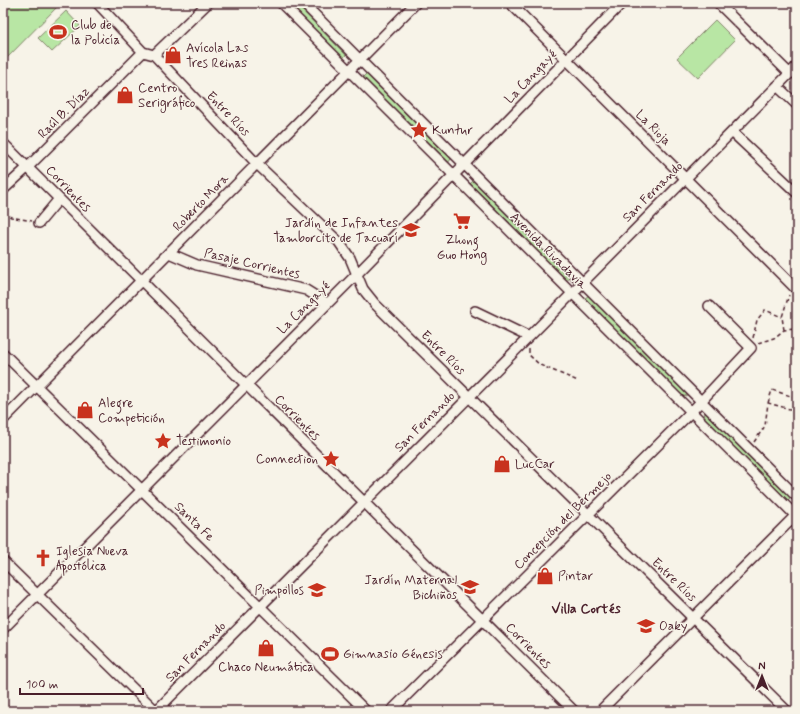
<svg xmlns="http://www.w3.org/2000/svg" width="800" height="714" font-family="Mynerve,sans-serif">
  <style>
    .green { fill: #b8e6a4; stroke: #818268 }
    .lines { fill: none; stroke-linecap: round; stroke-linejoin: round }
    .minor-casing { stroke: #4a1f2b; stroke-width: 12 }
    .path { stroke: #4a1f2b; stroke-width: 1.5; stroke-dasharray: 4 3; stroke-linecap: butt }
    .minor { stroke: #f7f3e8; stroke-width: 9 }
    .labels { text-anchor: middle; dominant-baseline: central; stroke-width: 3; stroke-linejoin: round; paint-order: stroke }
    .poi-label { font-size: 13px; fill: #4a1f2b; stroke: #f7f3e8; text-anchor: start }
    .street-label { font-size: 13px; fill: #4a1f2b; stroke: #f7f3e8 }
    .neighbourhood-label { font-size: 14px; font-weight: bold; fill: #4a1f2b; stroke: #f7f3e8 }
  </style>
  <rect width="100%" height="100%" fill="#f7f3e8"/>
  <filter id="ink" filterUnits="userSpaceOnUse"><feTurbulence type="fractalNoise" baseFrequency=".025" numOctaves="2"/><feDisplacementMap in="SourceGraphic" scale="8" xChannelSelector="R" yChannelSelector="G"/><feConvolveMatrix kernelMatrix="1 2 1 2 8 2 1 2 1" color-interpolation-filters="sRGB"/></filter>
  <g filter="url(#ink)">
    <path class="green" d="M3 3H58L59 5 3 62Z
      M288 3H295L346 55 343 58Z
      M66 11 80 26 52 52 38 38Z
      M715 20 735 40 698 78 677 58Z
      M366 74 451 159 448 163 362 78Z
      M474 180 570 277 565 281 469 185Z
      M589 295 687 394V395L683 397 584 299Z
      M705 413H708L793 496 788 501 703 418Z"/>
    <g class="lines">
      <g class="minor-casing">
        <path id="minor" d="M97 3 143 52 154 55 257 164 339 242 350 258 363 289 375 304 787 711
          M281 3 797 517
          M303 3 797 497
          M510 3 795 288H797
          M718 3 790 74
          M154 55 208 3
          M777 86 797 105
          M732 132 797 193
          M3 143 574 711
          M3 190 28 167 143 52
          M39 223 59 199
          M169 253 197 265 306 290 327 303
          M475 311 529 337
          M3 353 366 711
          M3 420 416 3
          M3 561 156 711
          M3 629 356 275 622 3
          M156 711 529 337 797 66
          M391 711 692 411 751 348 709 306
          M600 711 797 514"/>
      </g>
      <path class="path" d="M3 213 11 217 32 221
        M784 330 782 317 789 295
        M753 338 757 320 765 310 782 317
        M758 343 774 338 784 330 797 329
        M529 349V355L540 365 578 381
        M768 403 772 390 797 398
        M754 442 765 426 768 403 797 411"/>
      <use href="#minor" class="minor"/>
    </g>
  </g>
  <defs>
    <g id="stadium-bare" transform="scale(1.38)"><path d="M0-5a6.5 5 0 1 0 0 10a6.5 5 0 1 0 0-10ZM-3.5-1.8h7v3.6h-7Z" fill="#c8321e" stroke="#f7f3e8" stroke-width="2.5" paint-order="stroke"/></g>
    <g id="shop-bare" transform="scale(1.38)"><path d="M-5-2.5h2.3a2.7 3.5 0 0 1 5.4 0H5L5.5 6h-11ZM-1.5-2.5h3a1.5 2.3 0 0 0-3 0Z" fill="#c8321e" stroke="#f7f3e8" stroke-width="2.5" paint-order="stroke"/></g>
    <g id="sight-bare" transform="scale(1.38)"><path d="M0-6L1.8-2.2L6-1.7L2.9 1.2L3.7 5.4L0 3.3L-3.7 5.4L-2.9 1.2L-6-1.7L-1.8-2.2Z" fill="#c8321e" stroke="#f7f3e8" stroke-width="2.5" paint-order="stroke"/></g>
    <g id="supermarket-bare" transform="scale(1.38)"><path d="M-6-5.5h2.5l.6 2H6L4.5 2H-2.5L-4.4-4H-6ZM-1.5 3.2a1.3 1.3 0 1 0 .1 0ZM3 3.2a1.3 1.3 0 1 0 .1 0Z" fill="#c8321e" stroke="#f7f3e8" stroke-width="2.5" paint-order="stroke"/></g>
    <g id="school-bare" transform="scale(1.38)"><path d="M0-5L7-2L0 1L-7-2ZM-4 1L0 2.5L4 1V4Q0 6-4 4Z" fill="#c8321e" stroke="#f7f3e8" stroke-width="2.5" paint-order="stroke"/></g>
    <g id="church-bare" transform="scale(1.38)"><path d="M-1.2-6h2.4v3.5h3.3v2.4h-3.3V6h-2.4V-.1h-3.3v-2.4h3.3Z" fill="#c8321e" stroke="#f7f3e8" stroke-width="2.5" paint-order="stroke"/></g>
  </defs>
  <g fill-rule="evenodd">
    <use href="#stadium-bare" x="58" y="32"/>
    <use href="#shop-bare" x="173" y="55"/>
    <use href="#shop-bare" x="125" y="95"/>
    <use href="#sight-bare" x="419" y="130"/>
    <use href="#supermarket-bare" x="462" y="221"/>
    <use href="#school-bare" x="411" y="230"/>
    <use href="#shop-bare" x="85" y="410"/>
    <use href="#sight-bare" x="163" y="441"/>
    <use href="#sight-bare" x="331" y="459"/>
    <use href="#shop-bare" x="502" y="464"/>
    <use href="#church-bare" x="43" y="558"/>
    <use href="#shop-bare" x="545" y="576"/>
    <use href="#school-bare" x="470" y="587"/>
    <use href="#school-bare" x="317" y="590"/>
    <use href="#school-bare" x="646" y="626"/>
    <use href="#shop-bare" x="266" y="648"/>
    <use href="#stadium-bare" x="330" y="654"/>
  </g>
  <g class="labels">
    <g class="poi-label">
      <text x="71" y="25">Club de<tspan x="71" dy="15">la Policía</tspan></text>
      <text x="186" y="48">Avícola Las<tspan x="186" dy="15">Tres Reinas</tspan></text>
      <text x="138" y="88">Centro<tspan x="138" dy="15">Serigráfico</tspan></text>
      <text x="432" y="130">Kuntur</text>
      <text x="398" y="223" text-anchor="end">Jardín de Infantes<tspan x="398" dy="15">Tamborcito de Tacuarí</tspan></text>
      <text x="462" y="240" text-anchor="middle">Zhong<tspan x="462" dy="15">Guo Hong</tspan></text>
      <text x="98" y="403">Alegre<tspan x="98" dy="15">Competición</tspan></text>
      <text x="176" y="441">Testimonio</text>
      <text x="318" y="459" text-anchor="end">Connection</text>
      <text x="515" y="464">LucCar</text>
      <text x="56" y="551">Iglesia Nueva<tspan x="56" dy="15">Apostólica</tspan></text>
      <text x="558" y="576">Pintar</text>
      <text x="457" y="580" text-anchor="end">Jardín Maternal<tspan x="457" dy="15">Bichiños</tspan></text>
      <text x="304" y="590" text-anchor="end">Pimpollos</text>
      <text x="659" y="626">Oaky</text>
      <text x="343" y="654">Gimnasio Génesis</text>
      <text x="266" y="667" text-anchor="middle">Chaco Neumática</text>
    </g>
    <g class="street-label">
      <text transform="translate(531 77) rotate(-46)">La Cangayé</text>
      <text transform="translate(64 113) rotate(-45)">Raúl B. Díaz</text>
      <text transform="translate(228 114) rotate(46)">Entre Ríos</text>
      <text transform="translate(653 128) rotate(45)">La Rioja</text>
      <text transform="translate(68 189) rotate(46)">Corrientes</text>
      <text transform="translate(653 192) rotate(-45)">San Fernando</text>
      <text transform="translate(201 203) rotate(-46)">Roberto Mora</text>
      <text transform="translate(548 251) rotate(45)">Avenida Rivadavia</text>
      <text transform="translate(252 264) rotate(13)">Pasaje Corrientes</text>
      <text transform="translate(304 308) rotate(-45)">La Cangayé</text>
      <text transform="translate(443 353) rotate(45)">Entre Ríos</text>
      <text transform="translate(297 418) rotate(45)">Corrientes</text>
      <text transform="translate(425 422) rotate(-45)">San Fernando</text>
      <text transform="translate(563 521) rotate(-45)">Concepción del Bermejo</text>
      <text transform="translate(194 522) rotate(44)">Santa Fe</text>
      <text transform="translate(674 580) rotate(44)">Entre Ríos</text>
      <text transform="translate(528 646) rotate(45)">Corrientes</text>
      <text transform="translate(196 652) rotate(-45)">San Fernando</text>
    </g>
    <g class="neighbourhood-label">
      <text x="586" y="609">Villa Cortés</text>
    </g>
  </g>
  <rect width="800" height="714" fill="none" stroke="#f7f3e8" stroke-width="16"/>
  <rect x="8" y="8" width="784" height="698" fill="none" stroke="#4a1f2b" stroke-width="1.5" filter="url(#ink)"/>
  <g transform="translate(762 676)" stroke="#f7f3e8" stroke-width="3" paint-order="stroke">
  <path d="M0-3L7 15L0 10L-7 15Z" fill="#4a1f2b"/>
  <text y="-6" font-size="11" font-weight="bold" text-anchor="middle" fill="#4a1f2b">N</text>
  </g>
  <path d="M20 688v6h123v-6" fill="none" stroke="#4a1f2b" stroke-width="2"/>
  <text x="26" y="688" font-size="12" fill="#4a1f2b" stroke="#f7f3e8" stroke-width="3" paint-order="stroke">100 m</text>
</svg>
